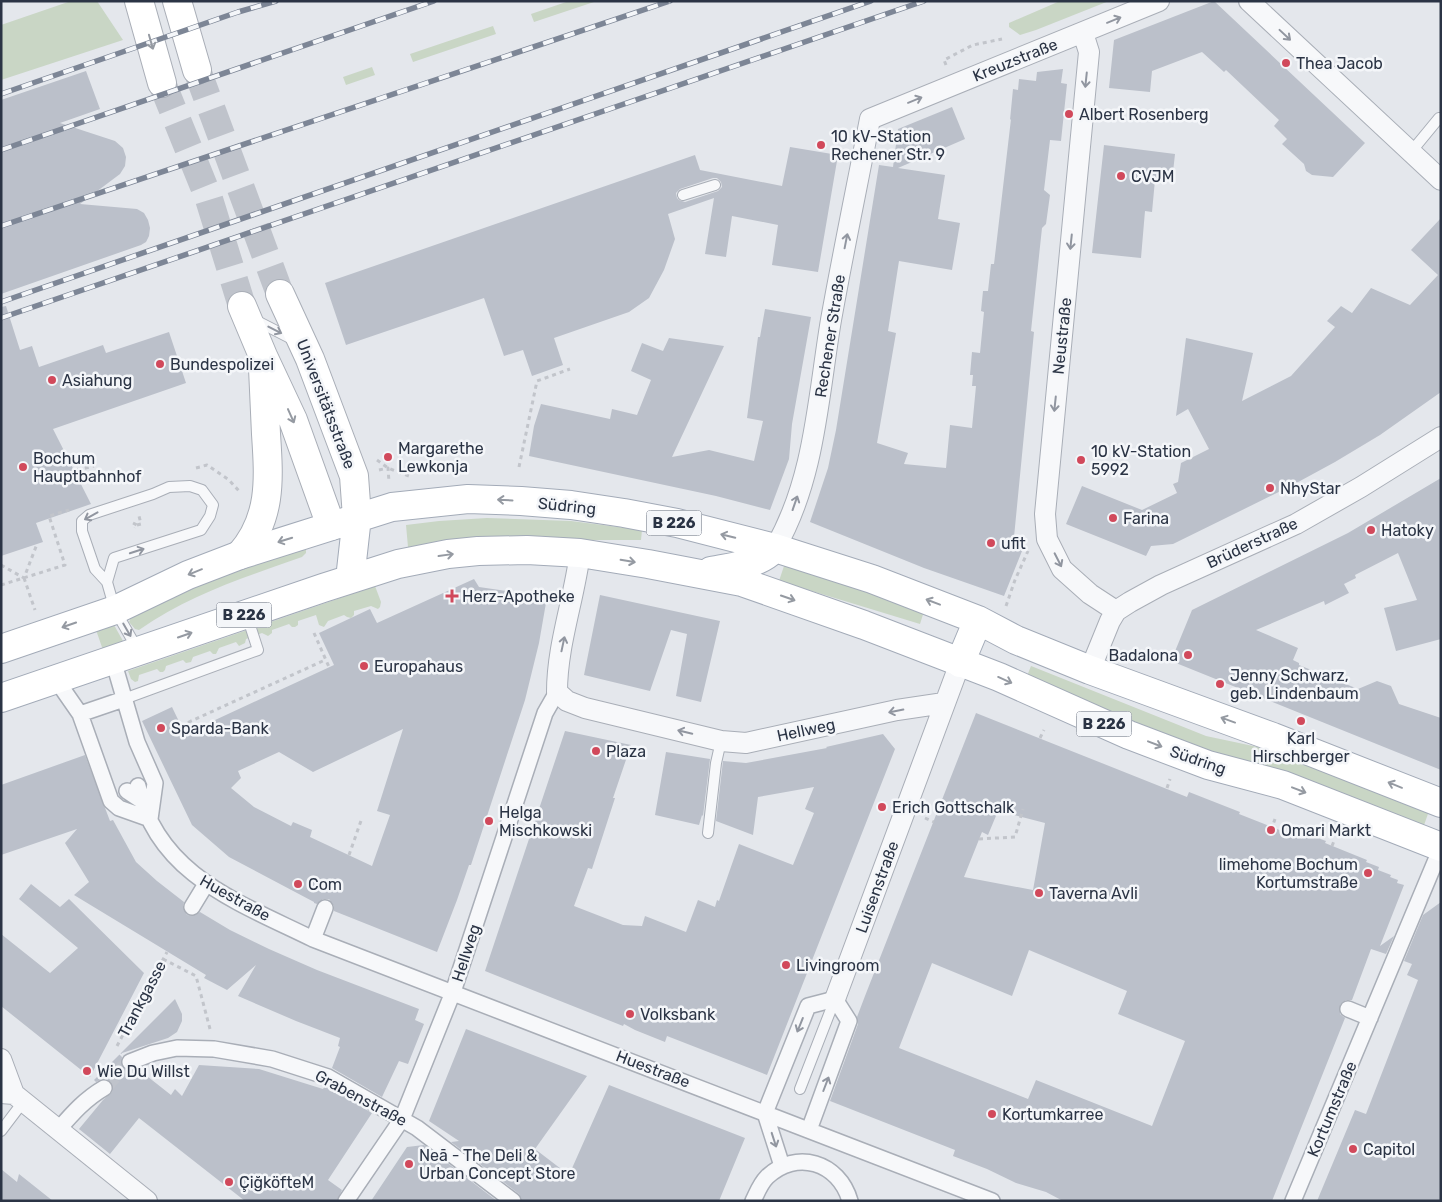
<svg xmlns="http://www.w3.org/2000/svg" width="1442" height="1202" font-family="Rubik,sans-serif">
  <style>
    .green { fill: #c9d6c5 }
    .building { fill: #bbc0ca; fill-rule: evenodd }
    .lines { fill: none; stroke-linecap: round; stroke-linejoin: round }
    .pedestrian-tunnel { stroke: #bfc3cb; stroke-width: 15; stroke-dasharray: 15 8; stroke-linecap: butt }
    .secondary-tunnel { stroke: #bfc3cb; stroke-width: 28; stroke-dasharray: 28 14; stroke-linecap: butt }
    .service-casing { stroke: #a9aeb7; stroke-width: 12 }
    .pedestrian-casing { stroke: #a9aeb7; stroke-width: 18 }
    .minor-casing { stroke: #a9aeb7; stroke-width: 22 }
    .secondary-casing { stroke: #a9aeb7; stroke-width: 30 }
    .primary-casing { stroke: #a3abb8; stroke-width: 30 }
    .path { stroke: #c2c5cb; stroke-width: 3; stroke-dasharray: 4 4; stroke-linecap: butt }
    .service { stroke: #f7f8fa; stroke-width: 10 }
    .pedestrian { stroke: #f7f8fa; stroke-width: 15 }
    .minor { stroke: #f7f8fa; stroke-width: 20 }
    .secondary { stroke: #fff; stroke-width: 28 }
    .primary { stroke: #fff; stroke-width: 28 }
    .rail-casing { stroke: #7d8696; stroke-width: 5.5 }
    .rail { stroke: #f4f6f9; stroke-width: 4; stroke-dasharray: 11; stroke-linecap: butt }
    .oneway { stroke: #9196a0 }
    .oneway2 { stroke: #959aa2 }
    .poi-dot { fill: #d1495b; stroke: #f4f6f9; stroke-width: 2 }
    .labels { text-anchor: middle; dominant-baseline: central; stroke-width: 5; stroke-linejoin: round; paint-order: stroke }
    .shield { fill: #f4f6f9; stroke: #676e7b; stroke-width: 1 }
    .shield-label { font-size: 15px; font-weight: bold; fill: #2b3445 }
    .street-label { font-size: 16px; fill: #2b3445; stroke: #f4f6f9 }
    .poi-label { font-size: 16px; fill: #2b3445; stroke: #f4f6f9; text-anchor: start }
  </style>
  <rect width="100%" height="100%" fill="#e4e7ec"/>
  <path class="green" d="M71 1H97L123 40 1 80V25Z
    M569 1H597L534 22 531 14Z
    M1060 1H1109L1036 30 1020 35 1009 27V23Z
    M493 26 496 34 413 62 410 54Z
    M372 67 375 75 346 85 343 77Z
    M487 518 571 521 642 530 641 540H591L543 537H495L408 547 406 525 439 521Z
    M306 548V553L302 557C243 578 191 594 139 630L135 629 129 622 131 617 180 592 233 570Z
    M785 563 926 605 920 624 779 581Z
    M375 586 381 602 380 607 378 609 371 606 354 611V615L351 618 347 617 344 615 328 621 324 627 319 625 316 615 298 621V625L295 627H292L289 624 272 630V633L268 636 262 633 246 639 245 643 239 646 236 642 219 648 216 654H213L210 651 193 657 191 662 186 663 183 660 166 666 165 670 163 672H160L157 669 139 675 138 681 135 682 131 679 128 671Z
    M112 625H114L123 641 103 650 96 630Z
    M1031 666 1206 736 1277 751 1429 811 1423 828 1219 757 1099 711 1027 676Z"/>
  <path class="building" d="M1214 1 1365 143 1333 177 1312 175 1306 171 1304 164 1282 144 1287 139 1274 126 1279 120 1226 70 1224 72 1202 52 1152 71 1150 92 1109 88 1114 40Z
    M1063 69 1061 83 1067 84 1061 141 1050 140 1044 190 1050 195 1046 224 1042 228 1031 331 1034 332 1014 537 1026 541 1004 596 924 568 810 522 828 468 836 430 879 165 893 167 898 129 952 107 965 139 898 168 945 175 938 219 960 223 952 270 899 261 888 331 896 333 877 443 908 453 904 464 946 468 950 425 972 428 976 386H972L973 375H970L972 352 980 353 984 312 981 311 983 291H988L991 264H994L1011 119 1010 120 1013 89 1018 90 1019 79 1036 81 1037 72Z
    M86 71 100 109 60 123 115 141 123 148 126 157 125 166 120 174 80 204 137 209 144 213 148 220 150 228 149 236 146 242 141 245 1 294V100Z
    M1104 145 1175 154 1172 181 1155 180 1152 212 1145 211 1141 258 1092 253Z
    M790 147 838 155 818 272 772 265 778 225 732 216 726 257 705 254 714 198 668 214 675 239 664 270 649 298 629 312 554 338 563 365 532 376 523 350 504 356 484 298 346 345 325 283 695 155 700 170 782 186ZM713 178H717L721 182 722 187 718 191 685 202 679 200 677 198 676 193 680 189Z
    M1441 218V392L1380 435 1335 462 1289 487 1173 544 1151 546 1146 556 1066 524 1082 486 1142 510 1177 493 1173 484 1178 482 1181 463 1209 449 1188 409 1176 416 1186 338 1253 353 1242 401 1291 376 1335 327 1327 321 1341 306 1352 313 1371 288 1410 305 1438 275 1411 250Z
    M6 306 20 350 32 346 39 367 103 345 106 353 169 332 186 383 53 429 91 504 36 523 43 542 1 556V307Z
    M765 309 811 317 792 424 789 459 770 510 716 496 529 456 534 426 541 404 610 419 612 409 637 415 651 380 631 371 642 343 663 351 669 338 724 346 672 457 709 450 754 461 763 421 747 418 758 337H760Z
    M1441 478V639L1396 651 1384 608 1417 600 1398 553 1355 575 1356 578 1344 584 1349 593 1325 605 1324 601 1256 630 1298 648 1293 660 1299 663V665L1358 689 1377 681 1391 686 1399 704 1441 718V770L1171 661 1192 610 1348 533Z
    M474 579 479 587 547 597 539 643 525 700 471 865H469L457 900 437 952 334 911V906L329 899H323L317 904 314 903V902L229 857 192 825 142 721 172 707 185 734 334 665 319 633 370 609 377 623ZM403 729 377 811 390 815 372 866 310 837 312 830 293 822 291 826 254 807 231 788 241 778 238 771 279 752 313 772Z
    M600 595 720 621 701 702 676 696 687 634 671 630 650 691 584 675Z
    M976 713 1187 797 1189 792 1240 812 1239 814 1302 839 1304 833 1326 841 1325 843 1367 860 1366 862 1379 867 1378 870 1391 875 1390 877 1398 880 1397 883 1404 885 1380 946 1394 936 1386 954 1371 949 1352 1000H1346L1340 1005V1014L1345 1018 1272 1201H1063L1046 1192 1016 1183 987 1169 953 1156 955 1150 830 1101 858 1024 857 1017 865 996ZM998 811 1045 823 1033 890 964 877 982 832 988 835ZM1029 950 1127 991 1118 1014 1185 1041 1152 1126 1036 1080 1028 1099 899 1048 932 963 1012 996Z
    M565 731 631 745 613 798H615L592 869 588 868 574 906 623 925 642 926 645 916 686 932 698 900 715 907 717 900 719 901 739 844 793 865 814 813 805 809 814 787 758 797 753 835 716 821 723 761 746 763 827 748 826 747 883 734 895 749 767 1075 667 1036 665 1042 635 1030 624 1024 623 1026 485 971Z
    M666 752 710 759 703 816 702 815 699 825 655 815Z
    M85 755 110 821 113 820 136 862 157 881 184 902 183 907 187 915 192 916 200 912 230 930 269 949 317 970 419 1009 415 1020 424 1024 408 1064 399 1061 382 1097 332 1068 340 1047 338 1046 340 1038 296 1021 238 996 256 965 227 990 204 978 206 975 74 895 89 882 65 843 77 829 1 855V785Z
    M31 884 60 907 69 899 144 973 90 1077 1 1006V934L50 973 78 948 19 899Z
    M1441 902V1201H1317L1355 1110 1366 1114 1418 980 1407 975 1412 964 1404 961 1423 915Z
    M175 999 182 1014V1021L177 1032 168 1038 119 1054 122 1057 121 1065 124 1069 129 1071 138 1069 171 1095 175 1089 182 1096 199 1065 259 1069 323 1089 325 1086 372 1113 328 1180 342 1190 337 1201H245L139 1118 110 1154 79 1129 103 1100 112 1092 113 1087 109 1080 103 1079 96 1082 94 1080Z
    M466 1029 587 1076 535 1149 569 1175 609 1085 745 1138 719 1201H522L519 1194 451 1142 459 1141 429 1121Z
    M424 1145 497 1201H371L407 1147Z
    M1 1169 17 1182 19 1174 53 1201H1Z"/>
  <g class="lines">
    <path class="pedestrian-tunnel" d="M104 1088 119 1071 130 1062"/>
    <path class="secondary-tunnel" d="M197 70 280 294
      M162 83 209 199 242 306"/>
    <g class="service-casing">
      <path id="service" d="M1411 152 1439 118
        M683 195 715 185
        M253 319 296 341
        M107 582 114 558 201 530 210 516 213 505 202 490 190 486 169 487 153 494 89 515 82 521V531L95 569 107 582 115 610 138 650
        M124 699 258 650 247 616
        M708 833 716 763 721 741
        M800 1089 835 999
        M1 1131 23 1102"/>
    </g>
    <g class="pedestrian-casing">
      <path id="pedestrian" d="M59 679 64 691 80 714 111 801 119 808 150 819 155 783 137 742 113 660
        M80 714 124 699
        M138 786C157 875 240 903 313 939L992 1201
        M127 791 142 801
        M192 907 206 884
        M313 939 325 908
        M1348 1009 1370 1018
        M130 1062 153 1053 177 1048 214 1049 272 1059 328 1077 417 1128 513 1201
        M58 1130C72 1114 85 1099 104 1088
        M782 1166 765 1113 808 1006 835 999 849 1021 809 1130
        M346 1201 402 1119 453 992 545 713 557 692
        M753 1201C757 1193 760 1184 767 1177 796 1149 839 1162 850 1201
        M1293 1201 1441 848"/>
    </g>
    <g class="minor-casing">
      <path id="minor" d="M1249 1 1441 180
        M1083 33 1089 52 1045 514 1047 539 1062 569 1090 594 1116 611
        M775 548C815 479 818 397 831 320 843 253 857 186 870 119L1159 1
        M580 553C574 600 557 645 557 692L567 701 585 708 721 741 746 743 897 710 944 703
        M1090 670 1110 621 1116 611 1130 602 1161 585 1296 524 1361 487 1441 437
        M835 999 960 663
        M1 1059 14 1094
        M1 1093 14 1094 147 1201"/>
    </g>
    <g class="secondary-casing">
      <path id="secondary" d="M139 1 162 83
        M177 1 197 70
        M280 294 310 359 354 476 357 517
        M242 306 263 356 293 420 331 526
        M240 555C272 519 269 479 266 434 265 412 264 390 263 368"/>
    </g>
    <g class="primary-casing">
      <path id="primary" d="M711 571C736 566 756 566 775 548
        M350 579 357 517
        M1 649 115 610 188 575 240 555 392 507 468 499 521 501 571 505 624 513 677 523 775 548 872 579 978 620 1016 640 1090 670 1273 737 1441 803
        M960 663 978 620
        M1 698 323 588 398 564 448 554 478 551 527 550 580 553 648 564 742 582 864 625 999 677 1129 735 1208 765 1283 785 1441 847"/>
    </g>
    <path class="path" d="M946 65 944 60 973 45 1002 39
      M377 460 388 468 411 477
      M519 467 537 381 570 369
      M196 468 207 465 229 480 239 491
      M77 470 94 466
      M379 470 388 468 389 482
      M133 523 137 525 135 528
      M137 525 141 524 139 516
      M1 565 24 578 37 544
      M24 578 35 610
      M1 585 65 565 49 516 69 510
      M1006 606 1015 580 1028 551
      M314 633 329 667
      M193 730 189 722 325 660
      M1040 738 1044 730
      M1167 788 1170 779
      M925 818 934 822
      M1271 830 1275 819
      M979 839 1015 837 1023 809
      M1332 846 1334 841
      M349 855 362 818
      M163 959 196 976 210 1029
      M117 1046 167 952"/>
    <use href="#service" class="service"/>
    <use href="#pedestrian" class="pedestrian"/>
    <use href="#minor" class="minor"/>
    <use href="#secondary" class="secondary"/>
    <use href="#primary" class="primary"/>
    <g class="rail-casing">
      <path id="rail" d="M1 94 238 12 276 1
        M1 150 434 1
        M1 226 670 1
        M1 302 871 1
        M1 318 924 1"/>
    </g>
    <use href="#rail" class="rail"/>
  </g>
  <defs><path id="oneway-shaft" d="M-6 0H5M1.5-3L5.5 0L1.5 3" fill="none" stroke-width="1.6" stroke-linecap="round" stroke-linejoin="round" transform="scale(1.25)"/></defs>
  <g class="oneway">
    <use href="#oneway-shaft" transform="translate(1114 20) rotate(-22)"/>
    <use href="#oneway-shaft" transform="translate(1285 35) rotate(43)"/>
    <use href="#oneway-shaft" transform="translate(1086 80) rotate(96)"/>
    <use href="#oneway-shaft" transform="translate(915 100) rotate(-22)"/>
    <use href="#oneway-shaft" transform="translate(846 241) rotate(-79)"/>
    <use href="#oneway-shaft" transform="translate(1071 242) rotate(96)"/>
    <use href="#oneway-shaft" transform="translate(275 330) rotate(27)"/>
    <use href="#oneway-shaft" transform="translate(1055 404) rotate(96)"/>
    <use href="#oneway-shaft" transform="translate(795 503) rotate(-71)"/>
    <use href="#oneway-shaft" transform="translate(91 516) rotate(151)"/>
    <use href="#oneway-shaft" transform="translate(137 551) rotate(-18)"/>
    <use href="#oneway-shaft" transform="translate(1058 560) rotate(63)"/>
    <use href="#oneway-shaft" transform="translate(127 630) rotate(60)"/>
    <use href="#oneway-shaft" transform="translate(563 644) rotate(-78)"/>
    <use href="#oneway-shaft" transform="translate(896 711) rotate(169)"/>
    <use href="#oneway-shaft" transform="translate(685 732) rotate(-166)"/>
    <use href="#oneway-shaft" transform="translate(800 1025) rotate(112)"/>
    <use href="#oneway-shaft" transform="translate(826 1084) rotate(-69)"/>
    <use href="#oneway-shaft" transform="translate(774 1140) rotate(72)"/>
  </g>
  <g class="oneway2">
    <use href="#oneway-shaft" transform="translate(151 42) rotate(74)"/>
    <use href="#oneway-shaft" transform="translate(291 416) rotate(66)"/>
    <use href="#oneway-shaft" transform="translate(505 500) rotate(-177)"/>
    <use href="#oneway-shaft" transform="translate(728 536) rotate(-166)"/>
    <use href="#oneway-shaft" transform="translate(285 540) rotate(163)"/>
    <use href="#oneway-shaft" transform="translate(446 555) rotate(-8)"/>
    <use href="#oneway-shaft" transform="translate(628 561) rotate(9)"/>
    <use href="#oneway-shaft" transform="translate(195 572) rotate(158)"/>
    <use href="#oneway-shaft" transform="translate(788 598) rotate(19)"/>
    <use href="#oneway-shaft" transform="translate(933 602) rotate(-159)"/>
    <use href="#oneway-shaft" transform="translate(69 625) rotate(161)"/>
    <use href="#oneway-shaft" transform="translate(185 635) rotate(-19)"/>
    <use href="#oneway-shaft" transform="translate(1005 680) rotate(24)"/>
    <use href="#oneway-shaft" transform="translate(1228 720) rotate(-160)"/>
    <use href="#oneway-shaft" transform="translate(1155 744) rotate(21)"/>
    <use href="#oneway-shaft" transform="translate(1395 785) rotate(-158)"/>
    <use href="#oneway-shaft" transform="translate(1299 790) rotate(21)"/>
  </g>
  <g class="poi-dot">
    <circle cx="1286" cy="63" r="5"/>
    <circle cx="1069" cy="114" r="5"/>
    <circle cx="821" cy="145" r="5"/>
    <circle cx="1121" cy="176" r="5"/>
    <circle cx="160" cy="364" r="5"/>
    <circle cx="52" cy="380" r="5"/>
    <circle cx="388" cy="457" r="5"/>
    <circle cx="1081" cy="460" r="5"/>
    <circle cx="23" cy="467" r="5"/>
    <circle cx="1270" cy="488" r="5"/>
    <circle cx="1113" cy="518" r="5"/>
    <circle cx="1371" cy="530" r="5"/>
    <circle cx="991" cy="543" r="5"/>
    <path d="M449.5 588.5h5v5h5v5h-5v5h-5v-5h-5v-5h5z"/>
    <circle cx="1188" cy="655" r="5"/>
    <circle cx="364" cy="666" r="5"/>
    <circle cx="1220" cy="684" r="5"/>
    <circle cx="1301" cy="721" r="5"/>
    <circle cx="161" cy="728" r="5"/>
    <circle cx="596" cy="751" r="5"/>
    <circle cx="882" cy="807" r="5"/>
    <circle cx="489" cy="821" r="5"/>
    <circle cx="1271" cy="830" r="5"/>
    <circle cx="1368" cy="873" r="5"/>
    <circle cx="298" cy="884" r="5"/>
    <circle cx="1039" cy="893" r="5"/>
    <circle cx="786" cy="965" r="5"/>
    <circle cx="630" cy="1014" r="5"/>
    <circle cx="87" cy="1071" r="5"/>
    <circle cx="992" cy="1114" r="5"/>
    <circle cx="1353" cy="1149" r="5"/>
    <circle cx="409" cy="1164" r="5"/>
    <circle cx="229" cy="1182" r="5"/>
  </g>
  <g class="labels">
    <g class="shield">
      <rect x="646.5" y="510.5" width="55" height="25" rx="4"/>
      <rect x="216.5" y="602.5" width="55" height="25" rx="4"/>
      <rect x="1076.5" y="711.5" width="55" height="25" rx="4"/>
    </g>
    <g class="shield-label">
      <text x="674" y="523">B 226</text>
      <text x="244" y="615">B 226</text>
      <text x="1104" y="724">B 226</text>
    </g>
    <g class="street-label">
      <text transform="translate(1015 60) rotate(-22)">Kreuzstraße</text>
      <text transform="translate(830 336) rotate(-81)">Rechener Straße</text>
      <text transform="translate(1062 336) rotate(-84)">Neustraße</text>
      <text transform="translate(326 404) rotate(69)">Universitätsstraße</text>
      <text transform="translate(567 506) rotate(6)">Südring</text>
      <text transform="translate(1252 543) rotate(-25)">Brüderstraße</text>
      <text transform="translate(806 730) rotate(-12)">Hellweg</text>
      <text transform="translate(1198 760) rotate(19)">Südring</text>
      <text transform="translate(877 887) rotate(-70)">Luisenstraße</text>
      <text transform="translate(235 898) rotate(29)">Huestraße</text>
      <text transform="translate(466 953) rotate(-72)">Hellweg</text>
      <text transform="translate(142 999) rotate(-62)">Trankgasse</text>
      <text transform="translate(653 1069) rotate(21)">Huestraße</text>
      <text transform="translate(361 1098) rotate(28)">Grabenstraße</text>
      <text transform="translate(1332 1109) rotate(-67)">Kortumstraße</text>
    </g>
    <g class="poi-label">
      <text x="1296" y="63">Thea Jacob</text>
      <text x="1079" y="114">Albert Rosenberg</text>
      <text x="831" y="136">10 kV-Station<tspan x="831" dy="18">Rechener Str. 9</tspan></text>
      <text x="1131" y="176">CVJM</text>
      <text x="170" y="364">Bundespolizei</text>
      <text x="62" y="380">Asiahung</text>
      <text x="398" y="448">Margarethe<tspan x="398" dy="18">Lewkonja</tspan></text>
      <text x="1091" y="451">10 kV-Station<tspan x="1091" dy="18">5992</tspan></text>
      <text x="33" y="458">Bochum<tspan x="33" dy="18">Hauptbahnhof</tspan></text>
      <text x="1280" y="488">NhyStar</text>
      <text x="1123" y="518">Farina</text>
      <text x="1381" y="530">Hatoky</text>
      <text x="1001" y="543">ufit</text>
      <text x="462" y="596">Herz-Apotheke</text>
      <text x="1178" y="655" text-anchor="end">Badalona</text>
      <text x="374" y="666">Europahaus</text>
      <text x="1230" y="675">Jenny Schwarz,<tspan x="1230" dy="18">geb. Lindenbaum</tspan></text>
      <text x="171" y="728">Sparda-Bank</text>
      <text x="1301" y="738" text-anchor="middle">Karl<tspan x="1301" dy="18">Hirschberger</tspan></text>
      <text x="606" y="751">Plaza</text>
      <text x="892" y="807">Erich Gottschalk</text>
      <text x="499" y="812">Helga<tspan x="499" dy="18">Mischkowski</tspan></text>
      <text x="1281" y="830">Omari Markt</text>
      <text x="1358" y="864" text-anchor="end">limehome Bochum<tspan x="1358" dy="18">Kortumstraße</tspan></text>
      <text x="308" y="884">Com</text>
      <text x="1049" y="893">Taverna Avli</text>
      <text x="796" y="965">Livingroom</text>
      <text x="640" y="1014">Volksbank</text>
      <text x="97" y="1071">Wie Du Willst</text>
      <text x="1002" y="1114">Kortumkarree</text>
      <text x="1363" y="1149">Capitol</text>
      <text x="419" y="1155">Neā - The Deli &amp;<tspan x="419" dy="18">Urban Concept Store</tspan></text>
      <text x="239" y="1182">ÇiğköfteM</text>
    </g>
  </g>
  <rect width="1442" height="1202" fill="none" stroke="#2b3445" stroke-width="5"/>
</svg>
